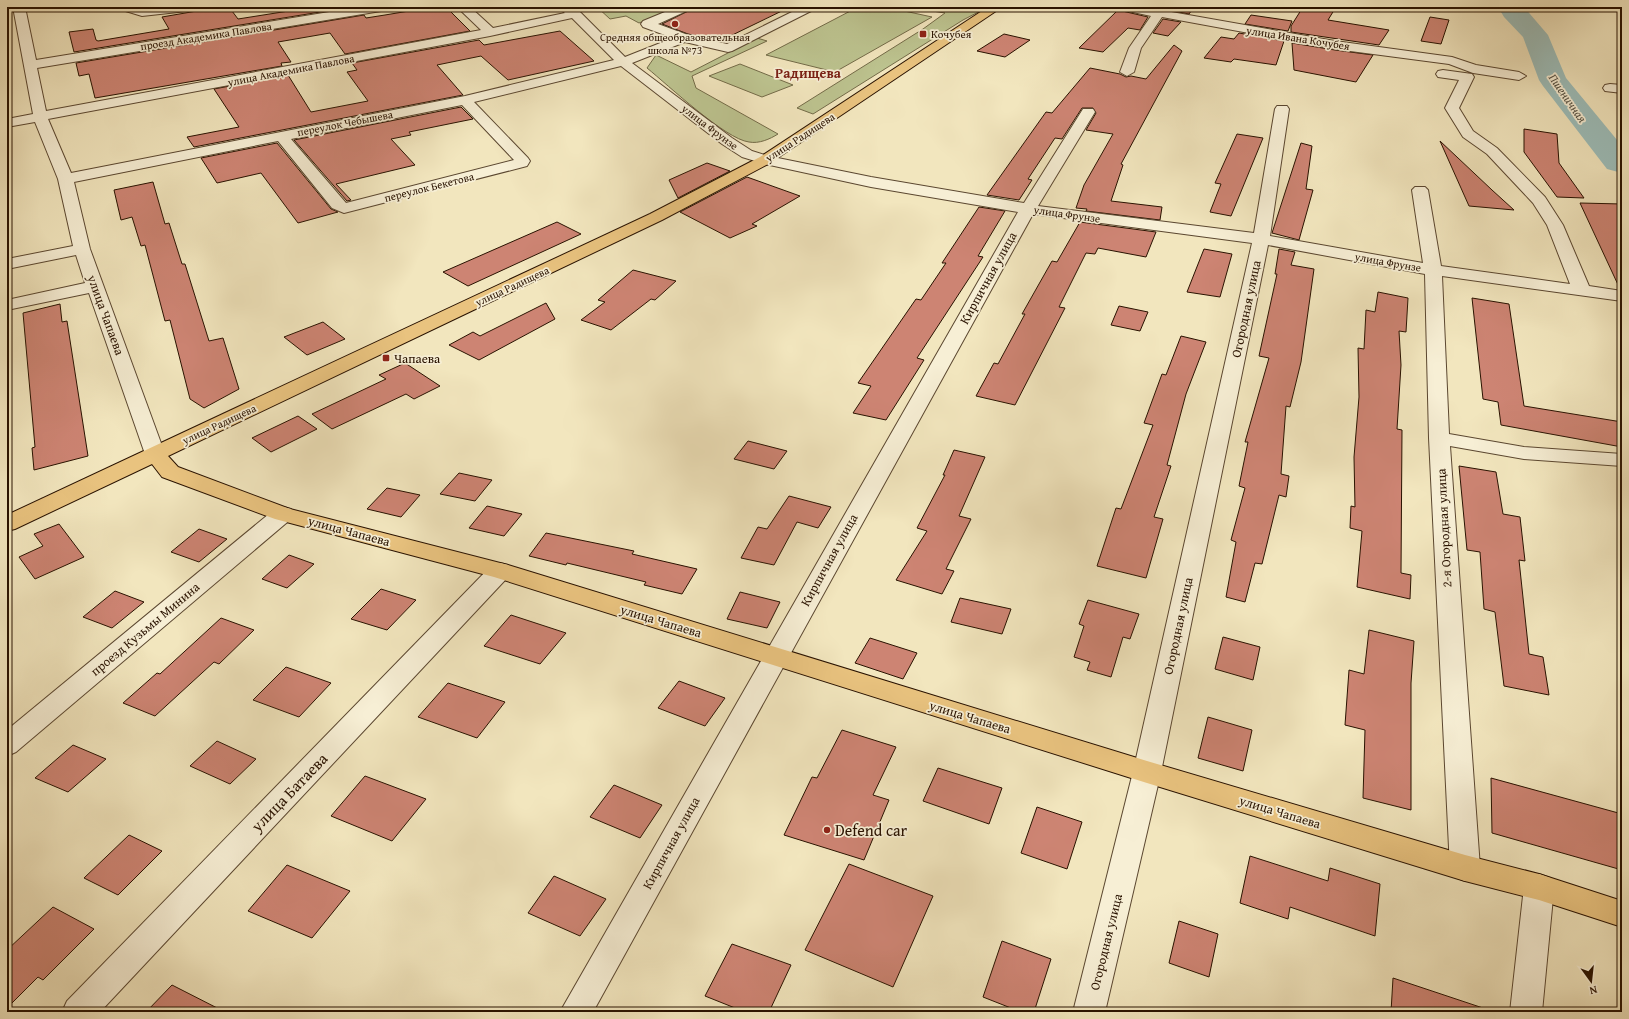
<svg xmlns="http://www.w3.org/2000/svg" width="1629" height="1019" font-family="'Gentium Book Plus',serif">
  <style>
    .green { fill: #bdc490; stroke: #736b48 }
    .lines { fill: none; stroke-linecap: round; stroke-linejoin: round }
    .river { fill: #9dbeba; fill-rule: evenodd }
    .building { fill: #cd8473; stroke: #291200 }
    .minor-casing { stroke: #5b4730; stroke-width: 2 }
    .major-casing { stroke: #291200; stroke-width: 2 }
    .minor { fill: #f7efd5; fill-rule: evenodd }
    .major { fill: #e9c37f; fill-rule: evenodd }
    .poi-dot { fill: #8f2418; stroke: #f7efd5; stroke-width: 1.5 }
    .labels { text-anchor: middle; dominant-baseline: central; stroke-width: 3.5; stroke-linejoin: round; paint-order: stroke }
    .far-poi-label { font-size: 11px; fill: #291200; stroke: #f7efd5; text-anchor: start }
    .far-street-label { font-size: 11px; fill: #291200; stroke: #f7efd5 }
    .far-water-label { font-size: 12px; font-style: italic; fill: #524e41; stroke: #f7efd5 }
    .street-label { font-size: 13px; fill: #291200; stroke: #f7efd5 }
    .poi-label { font-size: 13px; fill: #291200; stroke: #f7efd5; text-anchor: start }
    .far-district-label { font-size: 14px; font-weight: bold; fill: #7a1f14; stroke: #f7efd5 }
    .near-street-label { font-size: 16px; fill: #291200; stroke: #f7efd5 }
    .near-poi-label { font-size: 16px; fill: #291200; stroke: #f7efd5; text-anchor: start }
  </style>
  <rect width="100%" height="100%" fill="#f2e6be"/>
  <filter id="stains"><feTurbulence type="fractalNoise" baseFrequency=".005" numOctaves="4"/><feColorMatrix values="0 0 0 0 .2 0 0 0 0 .09 0 0 0 0 .02 0 0 0 .5 -.17"/></filter>
  <radialGradient id="worn" r=".72"><stop offset=".6" stop-color="#630" stop-opacity="0"/><stop offset="1" stop-color="#630" stop-opacity=".3"/></radialGradient>
  <path class="green" d="M597 7H678L639 23 626 16 610 19Z
    M858 7H886L932 17 835 72 766 55Z
    M907 7 986 8 963 20 813 114 797 108 923 29 945 13Z
    M757 38 767 41 692 76 696 88 778 134C770 139 759 144 749 142 725 139 668 85 647 68L656 55 691 72Z
    M740 64 793 85 762 97 709 76Z"/>
  <g class="lines">
    <path class="river" d="M1498 7H1524L1548 35 1566 78 1622 146V173L1607 169 1543 86 1539 80 1523 37 1504 17Z"/>
  </g>
  <path class="building" d="M220 7H229L238 19 314 7H351L74 52 69 32 93 29 96 40 98 41 169 29 162 17Z
    M433 7H446L470 31 345 54 330 33 278 42 291 62 281 63 282 66 95 98 89 74 79 76 76 63 364 15 366 18 385 15Z
    M696 7H790L720 41 688 34 662 24Z
    M1152 7H1194L1189 14Z
    M1303 7H1336L1328 20 1389 30 1379 45 1291 32V26Z
    M1118 10 1148 17 1140 30 1128 28 1103 52 1079 48Z
    M1251 15 1292 21 1288 31 1245 24Z
    M1430 17 1449 20 1441 44 1421 41Z
    M1163 19 1181 22 1168 36 1153 33Z
    M560 31 594 61 508 80 481 56 437 65 463 95 194 147 187 137 239 127 214 89 288 75 311 112 368 101 347 72 357 70 352 63 479 40 484 45Z
    M1239 33 1284 41 1276 65 1234 59 1231 62 1204 58 1221 37 1234 39Z
    M1004 34 1030 40 1005 57 977 51Z
    M1292 43 1335 50 1373 55 1356 82 1294 70Z
    M1174 45 1182 51 1121 164 1123 165 1111 201 1162 207 1160 220 1086 211 1087 209 1076 208 1084 185 1113 134 1086 130 1096 113 1093 108H1082L1062 139 1055 138 1028 179 1032 180 1019 200 987 195 1046 112 1052 113 1090 68 1120 74 1126 77 1131 76 1146 79Z
    M461 107 473 119 409 132 411 135 391 139 415 165 336 184 351 200 347 201 294 140Z
    M1524 129 1557 134 1559 163 1584 198 1557 197 1524 152Z
    M1237 134 1263 138 1231 216 1210 212 1221 184 1215 183Z
    M1440 141 1492 190 1514 210 1469 206Z
    M277 143 331 209 338 212 298 223 261 173 217 183 201 158Z
    M1301 143 1312 146 1306 189 1313 190 1299 240 1272 233Z
    M707 163 730 171 678 198 669 180Z
    M747 177 800 196 752 224 757 226 730 238 680 212Z
    M153 182 165 224 169 223 182 264H185L209 341 223 338 239 389 204 408 190 399 170 320 165 321 145 245 141 246 132 217 121 220 114 190Z
    M1580 203 1622 204V289H1620Z
    M979 207 1005 211 978 256 983 257 917 358 924 360 886 420 853 413 871 386 858 383 916 299 921 300 946 263H942Z
    M557 222 581 234 468 286 443 272Z
    M1080 222 1156 232 1146 257 1098 248 1095 254 1086 253 1059 307 1065 308 1015 405 976 396 994 363 998 364 1025 314H1022L1052 261 1057 262Z
    M1204 249 1232 254 1220 297 1187 292Z
    M1279 249 1295 252 1291 265 1314 269 1301 362 1290 407 1286 406 1281 474 1289 476 1286 497 1279 495 1262 564 1255 563 1245 602 1226 597 1236 542 1231 540 1245 488 1239 486 1248 442H1245L1269 358 1259 356 1277 274H1275Z
    M633 270 676 281 655 300 651 299 611 330 581 320 605 302 598 300Z
    M1378 292 1408 298 1406 332 1399 331 1401 365 1397 429 1402 430 1401 573 1411 575 1410 599 1357 587 1362 531 1350 528 1351 506 1355 507 1354 457 1359 397 1358 348 1364 349 1366 310 1375 312Z
    M1472 298 1509 304 1524 406 1622 422V447L1501 425 1498 402 1483 399Z
    M546 303 555 319 479 360 449 345 473 332 480 336Z
    M60 304 62 322 67 321 88 456 34 470 32 448 35 447 23 313Z
    M1119 306 1148 312 1140 331 1111 325Z
    M323 322 345 339 307 355 284 337Z
    M1181 336 1206 342 1186 394 1167 465 1171 466 1154 517 1163 519 1146 578 1097 566 1116 508 1121 509 1153 425 1144 423 1162 374 1166 375Z
    M405 363 440 386 414 399 406 394 332 429 312 414 386 379 379 375Z
    M298 416 317 429 271 452 252 438Z
    M748 441 787 451 774 469 734 459Z
    M954 450 985 457 959 516 971 519 946 569 954 571 942 594 896 580 927 531 917 528 945 475H943Z
    M1459 466 1496 472 1503 514 1520 517 1525 561 1519 560 1529 654 1543 657 1549 695 1504 686 1495 612 1484 609 1480 552 1467 550Z
    M459 473 492 480 475 501 440 494Z
    M387 488 420 495 401 517 367 509Z
    M789 496 831 507 818 528 797 522 774 565 741 558 758 527 767 529Z
    M487 506 522 514 504 536 469 528Z
    M59 524 84 557 35 579 19 557 43 546 34 534Z
    M199 529 227 539 199 562 171 552Z
    M546 533 634 551 632 554 697 569 682 594 644 585 646 582 567 563 566 565 529 556Z
    M289 555 314 564 287 588 262 579Z
    M381 589 416 600 387 630 351 619Z
    M115 591 144 602 112 628 83 617Z
    M740 592 780 602 767 628 727 619Z
    M960 598 1011 609 1002 634 951 622Z
    M1088 600 1139 614 1130 639 1123 637 1111 677 1087 670 1090 662 1074 657 1084 626 1079 624Z
    M511 615 566 633 540 664 484 646Z
    M221 618 254 630 219 664 214 662 155 716 123 703 157 673 160 674Z
    M1369 630 1414 641 1411 683V810L1363 798 1365 730 1345 725 1349 670 1364 674Z
    M1223 637 1260 647 1253 680 1215 669Z
    M870 638 917 653 903 679 855 663Z
    M286 667 331 683 299 717 253 700Z
    M679 681 725 698 705 726 658 708Z
    M448 683 505 702 477 738 418 717Z
    M1208 717 1252 730 1243 771 1198 758Z
    M842 730 896 747 873 795 889 800 864 860 784 835 812 777 817 778Z
    M217 741 256 759 230 784 190 766Z
    M73 745 106 759 68 792 35 778Z
    M938 768 1002 788 989 824 923 801Z
    M365 776 426 799 392 841 331 816Z
    M1491 778 1622 814V870L1492 833Z
    M614 785 662 805 640 838 590 817Z
    M1037 807 1082 822 1067 869 1021 853Z
    M129 835 162 851 118 895 84 878Z
    M1250 856 1328 881 1330 868 1380 884 1375 936 1290 907 1288 919 1240 903Z
    M849 864 933 896 893 987 805 950Z
    M287 865 350 891 312 938 248 911Z
    M554 876 606 899 580 936 528 913Z
    M53 907 94 929 43 980 38 977 7 1008V950Z
    M1179 921 1218 934 1209 977 1169 963Z
    M1002 941 1051 959 1034 1012H1021L983 997Z
    M732 944 791 965 769 1012H745L705 996Z
    M1393 978 1483 1008V1012H1391Z
    M172 985 225 1012H146Z"/>
  <g class="lines">
    <g class="minor-casing">
      <path id="minor" d="M13 7H25L36 60 360 7H387L381 11 37 68 46 111 481 30 457 7H470L493 28 565 13 558 7H572L579 11 625 57 673 38 643 27 641 24 643 21 677 7H693L691 9 658 24 688 35 727 44 802 7H817L815 9 732 51 728 52 685 42 632 63 732 138 752 151 768 156 871 177 1024 203 1083 109H1093L1095 112 1038 206 1254 233 1275 109 1277 106H1287L1289 109 1270 236 1423 263 1412 190 1415 187H1425L1428 190 1441 266 1570 284 1547 225 1533 203 1487 154 1463 137 1445 108 1459 80 1438 77 1436 74 1438 71 1443 70 1472 74 1474 77 1459 108 1473 131 1497 148 1545 197 1563 225 1589 286 1622 291V301L1442 276 1449 434 1524 447 1622 454V466L1524 459 1450 446 1480 868 1475 877 1465 881 1455 877 1450 868 1429 438 1425 274 1268 245 1161 772 1105 1012H1073L1133 772 1252 243 1033 214 593 1012H560L1018 212 871 187 765 164 742 157 722 144 621 66 474 102 528 158 530 161 527 166 344 213 332 208 278 141 74 182 90 249 165 454 162 458 155 460 148 458 145 454 89 293 7 310V300L85 283 76 255 7 269V259L73 246 58 179 35 122 7 127V119L33 114ZM572 18 614 60 465 96 71 173 48 119 490 36ZM462 105 514 160 346 203 291 139Z
        M117 7 142 8 193 7 187 11 142 16 119 9Z
        M1117 7H1143L1335 41 1452 57 1476 65 1519 72 1526 76 1519 80 1473 73 1449 64 1335 49 1162 17 1141 48 1134 72 1127 76 1120 72 1129 48 1151 16 1119 9Z
        M1610 84 1622 85V93L1605 91 1603 88 1605 85Z
        M283 507 291 509 294 514 291 519 16 752 7 756V730L275 509Z
        M500 563 508 565 512 571 508 577 100 1012H62L67 1001 492 565Z
        M1539 874 1550 878 1554 887 1542 1012H1510L1524 887 1528 878Z"/>
    </g>
    <g class="major-casing">
      <path id="major" d="M988 7H1002L770 163 662 220 168 456 178 467 290 509 508 565 1147 761 1465 855 1539 874 1622 901V927L1539 900 1465 881 1147 783 494 577 275 519 162 477 152 464 15 529 7 531V515L650 214 760 157Z"/>
    </g>
    <use href="#minor" class="minor"/>
    <use href="#major" class="major"/>
  </g>
  <g class="poi-dot">
    <circle cx="675" cy="24" r="4"/>
    <rect x="919" y="30" width="8" height="8" rx="2"/>
    <rect x="382" y="354" width="8" height="8" rx="2"/>
    <circle cx="827" cy="830" r="4"/>
  </g>
  <g class="labels">
    <g class="far-poi-label">
      <text x="931" y="34">Кочубея</text>
      <text x="675" y="37" text-anchor="middle">Средняя общеобразовательная<tspan x="675" dy="13">школа №73</tspan></text>
    </g>
    <g class="far-street-label">
      <text transform="translate(206 36) rotate(-9)">проезд Академика Павлова</text>
      <text transform="translate(1298 38) rotate(9)">улица Ивана Кочубея</text>
      <text transform="translate(291 70) rotate(-11)">улица Академика Павлова</text>
      <text transform="translate(345 123) rotate(-11)">переулок Чебышева</text>
      <text transform="translate(710 127) rotate(37)">улица Фрунзе</text>
      <text transform="translate(800 137) rotate(-33)">улица Радищева</text>
      <text transform="translate(429 187) rotate(-14)">переулок Бекетова</text>
      <text transform="translate(1067 214) rotate(8)">улица Фрунзе</text>
      <text transform="translate(1388 262) rotate(10)">улица Фрунзе</text>
      <text transform="translate(512 286) rotate(-25)">улица Радищева</text>
      <text transform="translate(219 424) rotate(-25)">улица Радищева</text>
    </g>
    <g class="far-water-label">
      <text transform="translate(1568 98) rotate(55)">Пшеничная</text>
    </g>
    <g class="street-label">
      <text transform="translate(988 278) rotate(-61)">Кирпичная улица</text>
      <text transform="translate(1246 309) rotate(-78)">Огородная улица</text>
      <text transform="translate(106 315) rotate(70)">улица Чапаева</text>
      <text transform="translate(1444 528) rotate(-93)">2-я Огородная улица</text>
      <text transform="translate(349 531) rotate(15)">улица Чапаева</text>
      <text transform="translate(829 560) rotate(-61)">Кирпичная улица</text>
      <text transform="translate(661 621) rotate(17)">улица Чапаева</text>
      <text transform="translate(1178 626) rotate(-78)">Огородная улица</text>
      <text transform="translate(145 629) rotate(-40)">проезд Кузьмы Минина</text>
      <text transform="translate(970 717) rotate(17)">улица Чапаева</text>
      <text transform="translate(1280 812) rotate(17)">улица Чапаева</text>
      <text transform="translate(671 843) rotate(-61)">Кирпичная улица</text>
      <text transform="translate(1106 942) rotate(-76)">Огородная улица</text>
    </g>
    <g class="poi-label">
      <text x="394" y="358">Чапаева</text>
    </g>
    <g class="far-district-label">
      <text x="808" y="73">Радищева</text>
    </g>
    <g class="near-street-label">
      <text transform="translate(289 792) rotate(-46)">улица Батаева</text>
    </g>
    <g class="near-poi-label">
      <text x="835" y="830">Defend car</text>
    </g>
  </g>
  <rect width="1629" height="1019" fill="none" stroke="#f2e6be" stroke-width="24"/>
  <rect x="8" y="8" width="1613" height="1003" fill="none" stroke="#291200" stroke-width="2"/>
  <rect x="12" y="12" width="1605" height="995" fill="none" stroke="#291200"/>
  <g transform="translate(1591 981) rotate(165)" stroke="#f7efd5" stroke-width="3" paint-order="stroke">
  <path d="M0-3L7 15L0 10L-7 15Z" fill="#291200"/>
  <text y="-6" font-size="11" font-weight="bold" text-anchor="middle" fill="#291200">N</text>
  </g>
  <rect width="100%" height="100%" filter="url(#stains)"/>
  <rect width="100%" height="100%" fill="url(#worn)"/>
</svg>
